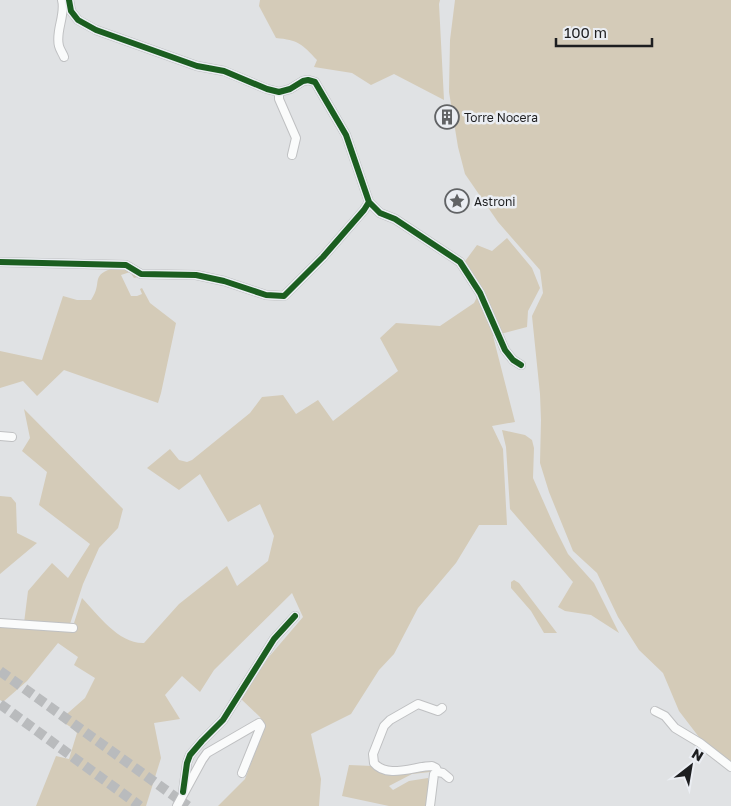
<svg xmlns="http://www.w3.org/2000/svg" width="731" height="806" font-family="'Golos Text',sans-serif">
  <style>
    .green { fill: #d4cbb8 }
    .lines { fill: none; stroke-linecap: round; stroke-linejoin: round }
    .highway-tunnel { stroke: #b9bbbd; stroke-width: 10; stroke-dasharray: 10 5; stroke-linecap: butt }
    .minor-casing { stroke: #bfc0c2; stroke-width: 10 }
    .minor { stroke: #fafbfb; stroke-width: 8 }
    .cycleway-casing { stroke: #ebeef3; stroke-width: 9 }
    .cycleway { stroke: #1b5e20; stroke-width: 6 }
    .labels { text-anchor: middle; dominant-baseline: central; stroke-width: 5; stroke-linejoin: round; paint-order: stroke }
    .poi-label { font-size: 12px; fill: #1d1e20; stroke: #ebeef3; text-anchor: start }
  </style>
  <rect width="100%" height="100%" fill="#e0e2e4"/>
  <path class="green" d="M260 0H440L439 4 444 100 394 74 371 85 352 73 314 67 317 60C302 44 298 40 276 38L259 6Z
    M455 0H731V762L702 741 679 711 663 673 639 650 618 617 597 573 573 551 549 492 540 463 541 420 540 394 532 316 543 293 540 270 498 222 465 174 458 147 449 92 450 40Z
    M507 238 532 268 540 288 528 311 527 327 493 336 515 422 492 426 503 449 507 525H479L456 563 418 608 394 654 379 670 351 714 311 734 321 779 319 806H218L245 779 265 726 260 717 241 699 268 658 303 617 292 593 214 670 200 692 182 676 165 695 180 719 154 723 161 758 146 806H36L56 756 69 759 77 733 72 728 60 720 85 698 95 678 74 665 78 657 58 643 27 681 3 702 0 700V626L75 629 76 625 74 623 82 598C98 615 119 644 144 643L179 604 227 566 237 586 268 561 274 536 260 504 228 522 200 474 179 490 147 468 170 449 179 460 187 462 192 460 250 413 262 397 283 395 296 414 318 400 333 421 398 371 380 338 396 323 440 326 474 303 480 291 463 264 477 245 492 251Z
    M116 267C125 268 133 269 138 277L134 278 130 272 121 275 131 296H137L142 294 140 289 142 288 150 303 176 323 161 393 158 403 64 370 37 396 23 381 0 388V351L42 360 63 296 77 300H91C104 281 88 276 116 267Z
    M24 409 123 509 118 528 99 548 83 584 70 624 24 623 28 591 52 563 68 578 90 544 39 505 47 472 22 451 30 438Z
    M502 430 525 435 532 440 534 448 533 478 556 530 568 554 594 583 619 633 591 615 565 611 558 607 573 582 510 509 506 447Z
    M0 496 11 497 16 503 17 533 37 543 0 574Z
    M514 580 519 583 557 633H544L531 611 511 588V582Z
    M349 765 373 766 382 771 431 770 430 772 412 774 389 786 393 790 409 781 428 778V806H389L342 796Z"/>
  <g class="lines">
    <path class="highway-tunnel" d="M0 671 188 806
      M0 704 140 806"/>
    <g class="minor-casing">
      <path id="minor" d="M62 0C66 15 55 31 59 46 60 50 63 54 64 57
        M279 92V99L296 138 292 155
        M369 202 380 213 395 219 460 262 480 293 505 350 513 360 521 365
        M0 262 126 265 141 274 196 275 224 281 266 295 284 296 323 257 364 210 369 202 346 135 315 82 308 80 303 81 290 89 279 92 267 89 224 71 197 66 96 30 78 20 71 11 69 0
        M0 436 12 437
        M0 623 73 628
        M655 711 665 716 675 728 700 743 731 767
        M438 772 436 768 432 766C415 766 387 779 374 763L373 754 384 726 390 720 418 704 438 711 442 708
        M183 792 187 763 190 755 202 741 223 720 274 639 295 616
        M177 806 202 760 207 753 259 723 261 726 242 773
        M430 806 434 774 438 772 443 773 449 778"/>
    </g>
    <use href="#minor" class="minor"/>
    <g class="cycleway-casing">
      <path id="cycleway" d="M369 202 380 213 395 219 460 262 480 293 505 350 513 360 521 365
        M0 262 126 265 141 274 196 275 224 281 266 295 284 296 323 257 364 210 369 202 346 135 315 82 308 80 303 81 290 89 279 92 267 89 224 71 197 66 96 30 78 20 71 11 69 0
        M183 792 187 763 190 755 202 741 223 720 274 639 295 616"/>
    </g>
    <use href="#cycleway" class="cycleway"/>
  </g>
  <defs>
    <g id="building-ring" transform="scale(1.25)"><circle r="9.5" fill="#ebeef3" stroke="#616365" stroke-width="1.5"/><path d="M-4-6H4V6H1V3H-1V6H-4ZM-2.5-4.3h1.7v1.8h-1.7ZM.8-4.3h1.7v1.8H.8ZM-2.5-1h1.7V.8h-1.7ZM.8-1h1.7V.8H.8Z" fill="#616365"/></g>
    <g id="sight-ring" transform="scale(1.25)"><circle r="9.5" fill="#ebeef3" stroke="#616365" stroke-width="1.5"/><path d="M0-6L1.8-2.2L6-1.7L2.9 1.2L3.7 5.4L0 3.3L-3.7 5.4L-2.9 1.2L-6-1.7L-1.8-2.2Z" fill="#616365"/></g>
  </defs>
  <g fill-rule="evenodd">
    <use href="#building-ring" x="447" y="117"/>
    <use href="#sight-ring" x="457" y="201"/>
  </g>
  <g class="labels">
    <g class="poi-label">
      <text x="464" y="117">Torre Nocera</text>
      <text x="474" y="201">Astroni</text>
    </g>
  </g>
  <g transform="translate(691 766) rotate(31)" stroke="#ebeef3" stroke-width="4" paint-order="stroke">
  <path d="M0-4L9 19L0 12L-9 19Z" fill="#1d1e20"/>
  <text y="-8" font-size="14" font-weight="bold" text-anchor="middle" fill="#1d1e20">N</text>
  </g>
  <path d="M556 38v8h96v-8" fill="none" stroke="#1d1e20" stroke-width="2.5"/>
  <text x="564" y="38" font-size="15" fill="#1d1e20" stroke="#ebeef3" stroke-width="4" paint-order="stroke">100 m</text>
</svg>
